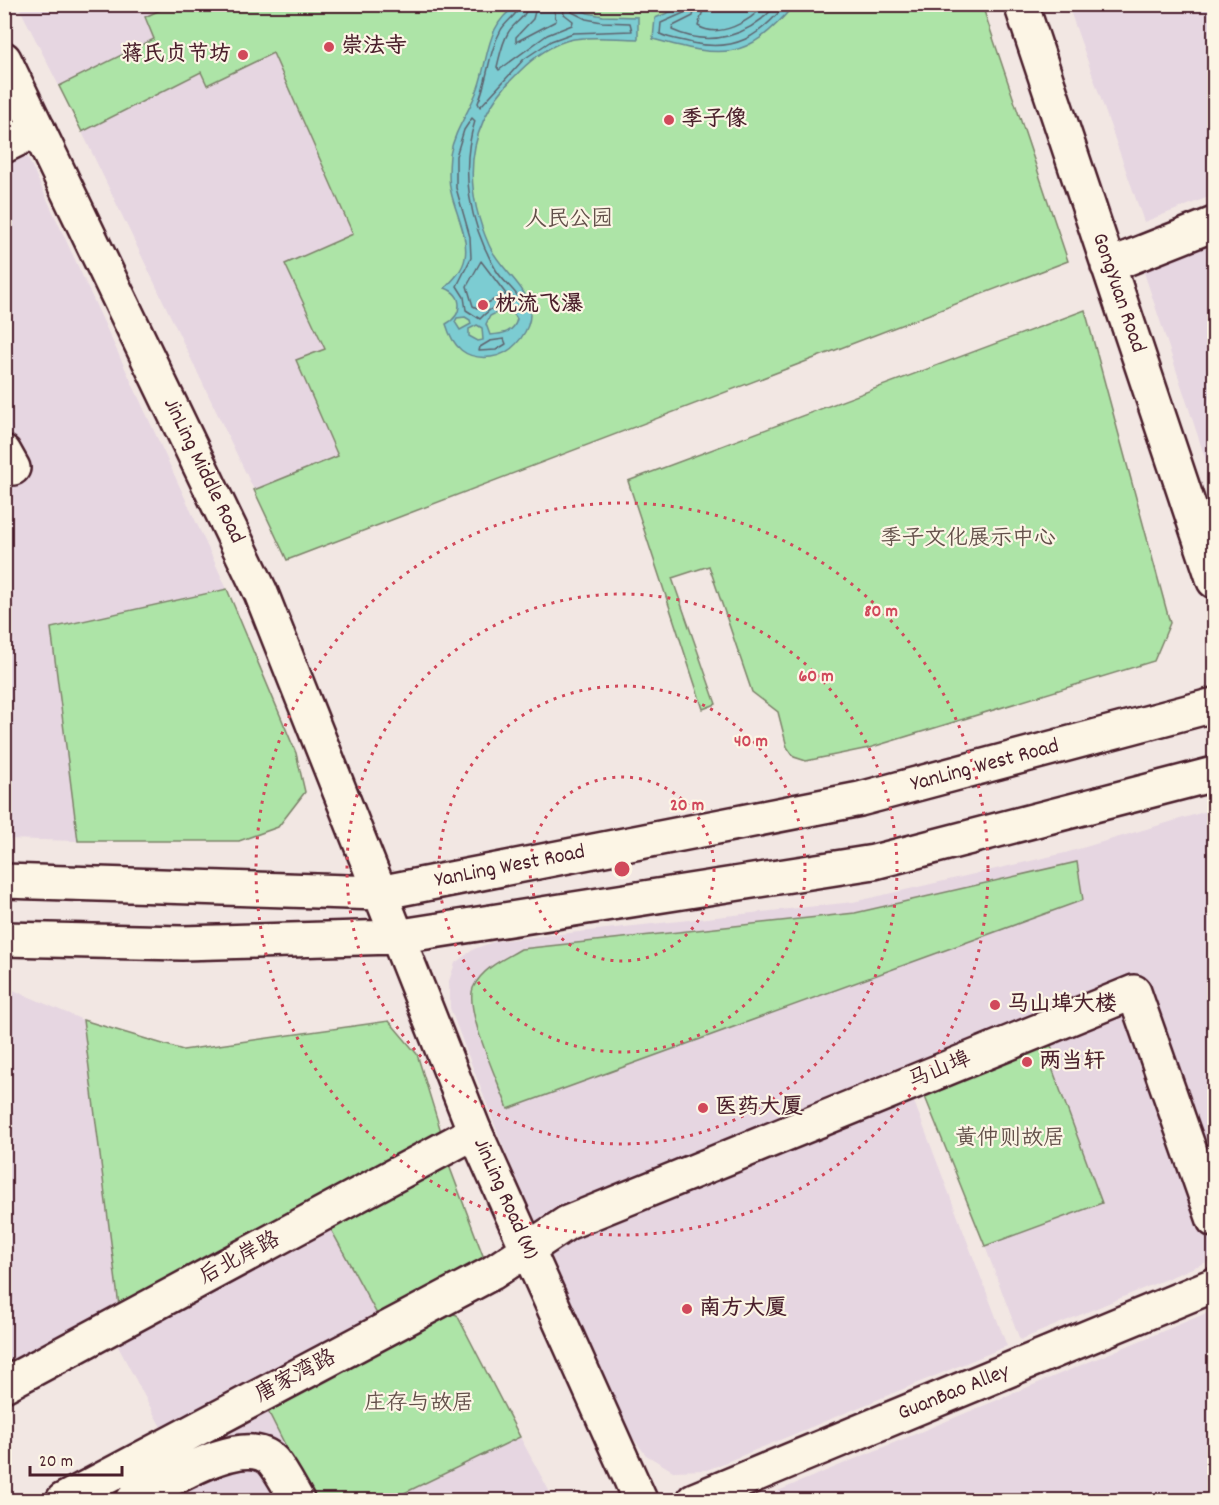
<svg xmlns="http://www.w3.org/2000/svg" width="1219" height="1505" font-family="Dekko,'LXGW WenKai TC',sans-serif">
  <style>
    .built { fill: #e6d6e1 }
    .green { fill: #ade4a7; stroke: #7c8269; stroke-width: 1.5 }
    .water { fill: #7bccd2; stroke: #67878f; stroke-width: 1.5; fill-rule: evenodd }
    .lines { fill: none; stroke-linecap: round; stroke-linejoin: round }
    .shore { stroke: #5e646e; stroke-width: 1.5 }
    .minor-casing { stroke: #4a1f2b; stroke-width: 38 }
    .major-casing { stroke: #4a1f2b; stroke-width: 38 }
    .minor { stroke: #fcf5e5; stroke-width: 33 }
    .major { stroke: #fcf5e5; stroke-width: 33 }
    .ring { fill: none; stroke: #d1495b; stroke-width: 3; stroke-dasharray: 3 6 }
    .poi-dot { fill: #d1495b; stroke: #fcf5e5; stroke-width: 2 }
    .labels { text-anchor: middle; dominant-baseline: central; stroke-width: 4.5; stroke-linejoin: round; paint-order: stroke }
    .poi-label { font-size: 22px; font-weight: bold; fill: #4a1f2b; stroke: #fcf5e5; text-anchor: start }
    .park-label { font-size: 22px; fill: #63504a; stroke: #fcf5e5 }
    .street-label { font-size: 22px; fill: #4a1f2b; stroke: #fcf5e5 }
    .centre { fill: #d1495b; stroke: #fcf5e5; stroke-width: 3 }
    .ring-label { font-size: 18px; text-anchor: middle; font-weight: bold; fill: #d1495b; stroke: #fcf5e5; stroke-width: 4.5; stroke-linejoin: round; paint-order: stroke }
  </style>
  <rect width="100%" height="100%" fill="#f2e7e3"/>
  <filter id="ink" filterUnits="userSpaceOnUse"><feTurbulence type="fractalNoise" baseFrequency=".0167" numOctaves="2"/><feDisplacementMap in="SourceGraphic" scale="12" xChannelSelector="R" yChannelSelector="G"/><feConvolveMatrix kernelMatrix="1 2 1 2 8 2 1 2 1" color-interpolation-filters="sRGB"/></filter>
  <g filter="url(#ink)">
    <path class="built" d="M18 5H171L145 17 154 39 59 86Z
      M1068 5H1214V195L1144 222Z
      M273 53 354 234 286 264 325 349 296 361 338 456 254 490 82 132 201 72 207 85Z
      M4 106 227 589 51 628 78 841 5 839Z
      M1214 236V485L1141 263Z
      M1214 809V1259L1020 1340 985 1246 1102 1202 1051 1068 1058 1065 1042 1022 539 1230 502 1144 450 1008 449 981 455 963 474 949 496 941 853 902 1065 853Z
      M4 986 83 1020 119 1306 4 1372Z
      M910 1091 1007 1346 707 1470 673 1471 646 1455 622 1424 548 1247Z
      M327 1222 378 1316 163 1431 113 1337Z
      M1214 1310V1500H756Z
      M260 1396 313 1500H63Z
      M520 1437 554 1500H390L406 1492Z"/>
    <path class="green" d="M171 5H982L1068 261 287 560 254 490 338 456 296 360 325 349 285 264 353 234 273 53 207 85 201 72 82 132 59 86 154 39 145 17Z
      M1085 310 1170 623 1154 661 869 748 806 761 794 757 787 747 778 712 752 692 709 566 672 578 716 704 703 709 628 481Z
      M227 589 296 753 305 792 278 827 239 841H78L51 628Z
      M1077 862 1083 900 508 1109C500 1085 462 1007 474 986 484 967 504 959 521 949L855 913Z
      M83 1020 183 1050 389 1021 417 1054 443 1138 119 1306Z
      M1047 1036 1059 1065 1052 1068 1102 1203 985 1246 923 1092Z
      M447 1160 485 1261 378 1316 327 1222Z
      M439 1309 457 1315 520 1437 390 1500H313L263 1401Z"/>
    <path class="water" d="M518 5H571L588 13 603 16 638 17V39C618 39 595 36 574 39 555 42 534 57 520 71 468 120 460 179 489 245 498 266 524 285 529 304 535 328 514 354 491 357 465 360 453 347 446 324 463 315 464 295 445 288 453 280 463 270 465 258 469 237 455 212 451 192 448 181 449 166 450 155 454 130 470 111 478 88 489 57 486 23 518 5ZM502 310 514 314 517 319C514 333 502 334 490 335L486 324 490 316ZM465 317 470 320 471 324 460 330 455 322 457 318ZM477 325 482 328 483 340 478 341 469 336V329Z
      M687 5V4L794 5C746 62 722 58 653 39L655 18Z"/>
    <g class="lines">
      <path class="shore" d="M520 4C519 14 506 21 501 30 488 53 488 80 478 103L480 107 524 59 551 41 573 33 632 31 630 23 602 22 586 19 572 12 570 4
        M528 4C527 18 514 22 508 33 502 43 500 55 497 67L499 70 547 35 572 25 573 21 564 14 562 4
        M537 4 533 19 516 37V42L556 21 553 4
        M689 4 686 12 661 23 660 34C670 39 682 40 692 43 735 52 759 37 786 4
        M696 4 693 16 673 26 672 30C711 48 750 36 777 4
        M705 4 698 26C719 39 750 22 765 4
        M472 118 475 121C459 171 470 225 496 270 504 284 519 291 523 308L520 311C502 300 492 306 480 319L466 310 464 297 457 286 471 258 470 237 456 188V156L464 130Z
        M481 261 506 294 477 308 473 306 467 286Z
        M504 339 506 344 496 350 479 351 480 347 490 341Z"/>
      <g class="minor-casing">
        <path id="minor" d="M1021 4 1214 581
          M4 146 38 129
          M1108 266 1214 224
          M4 452 13 468
          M4 1385 475 1132
          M63 1500 492 1273 567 1223 1134 992 1214 1220
          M133 1500C163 1485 244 1430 273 1461 282 1472 290 1488 297 1500
          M694 1500 1214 1285"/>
      </g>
      <g class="major-casing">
        <path id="major" d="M4 59 261 593 475 1132 640 1500
          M4 881 379 893 860 799 1214 705
          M4 939 182 943 395 937 874 862 1214 774"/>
      </g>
      <use href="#minor" class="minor"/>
      <use href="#major" class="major"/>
    </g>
  </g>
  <g class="ring">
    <circle cx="622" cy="869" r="92"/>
    <circle cx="622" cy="869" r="183"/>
    <circle cx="622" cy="869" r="275"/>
    <circle cx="622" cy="869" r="366"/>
  </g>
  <g class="poi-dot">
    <circle cx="329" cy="47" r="6"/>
    <circle cx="243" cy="55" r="6"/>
    <circle cx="669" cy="120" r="6"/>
    <circle cx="483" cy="305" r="6"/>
    <circle cx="995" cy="1005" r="6"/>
    <circle cx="1027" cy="1062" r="6"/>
    <circle cx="703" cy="1108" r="6"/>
    <circle cx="687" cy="1309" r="6"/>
  </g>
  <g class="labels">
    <g class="poi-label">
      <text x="341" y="47">崇法寺</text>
      <text x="231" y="55" text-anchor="end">蒋氏贞节坊</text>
      <text x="681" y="120">季子像</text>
      <text x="495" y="305">枕流飞瀑</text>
      <text x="1007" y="1005">马山埠大楼</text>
      <text x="1039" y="1062">两当轩</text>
      <text x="715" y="1108">医药大厦</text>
      <text x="699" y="1309">南方大厦</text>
    </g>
    <g class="park-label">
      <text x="569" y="220">人民公园</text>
      <text x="968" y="539">季子文化展示中心</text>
      <text x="1010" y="1139">黄仲则故居</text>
      <text x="419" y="1404">庄存与故居</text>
    </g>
    <g class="street-label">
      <text transform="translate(1118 293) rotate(71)">GongYuan Road</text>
      <text transform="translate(203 471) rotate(64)">JinLing Middle Road</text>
      <text transform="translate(985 766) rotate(-15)">YanLing West Road</text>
      <text transform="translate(510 867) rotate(-11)">YanLing West Road</text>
      <text transform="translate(940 1071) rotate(-22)">马山埠</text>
      <text transform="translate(505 1199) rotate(66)">JinLing Road (M)</text>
      <text transform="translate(240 1259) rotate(-28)">后北岸路</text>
      <text transform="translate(296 1377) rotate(-28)">唐家湾路</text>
      <text transform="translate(954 1393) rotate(-22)">GuanBao Alley</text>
    </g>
  </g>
  <circle cx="622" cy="869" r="9" class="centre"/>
  <g class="ring-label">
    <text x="881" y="616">80 m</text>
    <text x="816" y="681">60 m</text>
    <text x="751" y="746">40 m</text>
    <text x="687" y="810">20 m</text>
  </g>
  <rect width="1219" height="1505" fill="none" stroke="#fcf5e5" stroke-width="24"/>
  <rect x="12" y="12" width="1195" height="1481" fill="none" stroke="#4a1f2b" stroke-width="2" filter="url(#ink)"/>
  <path d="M30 1466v9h92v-9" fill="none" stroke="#4a1f2b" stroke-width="3"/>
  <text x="39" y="1466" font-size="18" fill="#4a1f2b" stroke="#fcf5e5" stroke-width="4.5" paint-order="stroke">20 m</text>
</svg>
